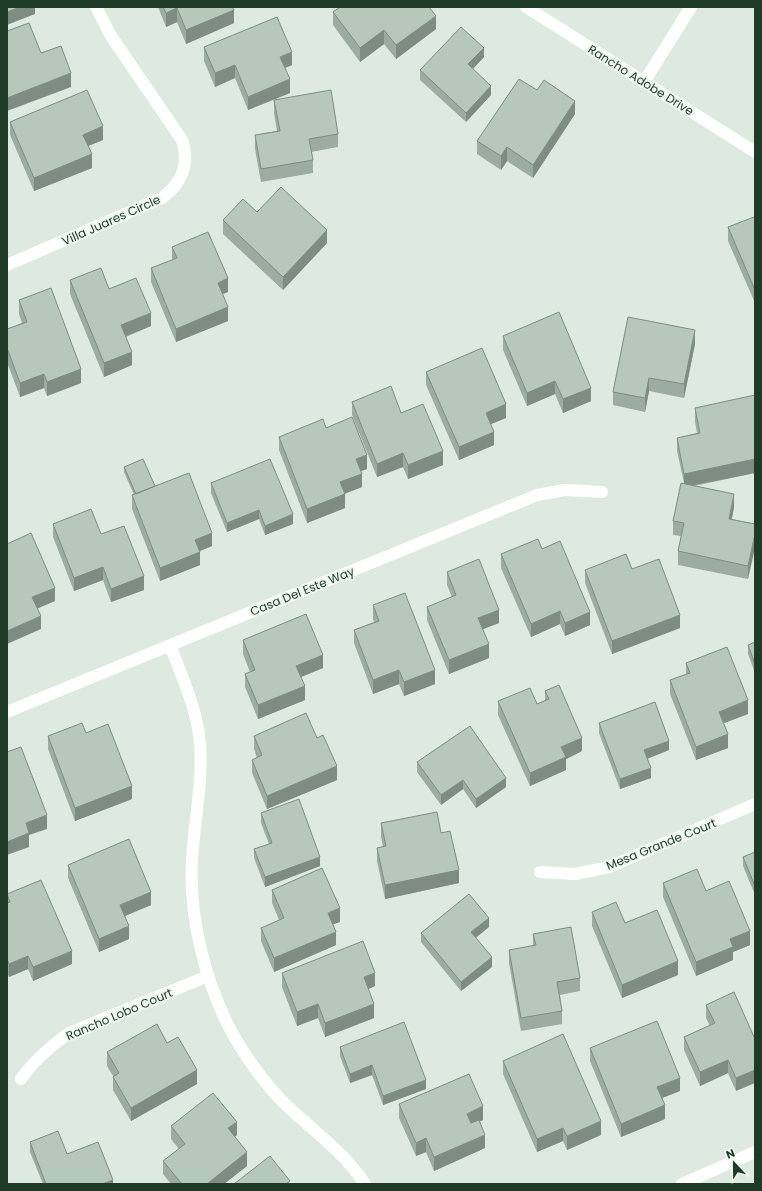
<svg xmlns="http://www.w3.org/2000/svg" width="762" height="1191" font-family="Poppins,sans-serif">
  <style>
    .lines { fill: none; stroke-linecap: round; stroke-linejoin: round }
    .minor { stroke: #fff; stroke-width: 12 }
    .wall { fill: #9daca0 }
    .shaded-wall { fill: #7f8c82 }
    .building { fill: #b6c8ba; stroke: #7f8c82 }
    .labels { text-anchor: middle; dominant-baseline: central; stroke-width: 4; stroke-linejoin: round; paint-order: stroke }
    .street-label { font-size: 12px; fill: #1e3b27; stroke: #eef7ef }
  </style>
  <rect width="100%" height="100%" fill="#deeadf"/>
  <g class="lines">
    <path class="minor" d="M526 7 755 152
      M644 82 691 7
      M7 265 162 198C182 183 190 164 182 140L111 36 96 7
      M170 645C182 677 197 709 200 743 203 785 194 820 192 861 189 916 204 977 229 1027 242 1052 264 1083 284 1103 311 1129 344 1152 365 1184
      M7 712 537 495 565 490 602 492
      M540 872 575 874 609 867 755 804
      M21 1079C34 1060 51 1046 69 1033L208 976
      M682 1184 755 1152"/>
  </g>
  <path class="wall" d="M158 7H232L234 23 186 44 177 22 166 27Z
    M333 12 436 29 396 59 384 44 360 62 333 25Z
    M204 47 292 65 285 68 290 93 248 110 235 78 215 87 204 61Z
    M484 57 473 69 491 95 466 122 420 80V70Z
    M537 90 575 114 533 178 507 161 501 170 477 154V141Z
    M274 100 338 134V147L311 152 313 160V173L261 182 255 149V135L277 131 274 113Z
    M10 122 103 140 88 146 92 168 34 191 10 135Z
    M257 212 327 243 283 290 223 234V220Z
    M755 219V303L728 241V227Z
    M172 247 228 292 222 294 228 321 176 342 151 282V268L172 260Z
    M70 280 109 289 151 326 126 337 132 365 104 377 70 294Z
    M19 300 81 383 47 396 44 388 20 397 7 362V329L22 323 19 314Z
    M503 336 591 401 563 413 555 394 527 406 503 350Z
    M695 344 684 398 649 391 645 412 613 405V392Z
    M426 372 506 418 491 424 494 445 459 460 426 385Z
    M352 402 401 413 443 465 408 479 403 467 377 477 352 415Z
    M695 408 755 473 694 486 734 507 732 519 755 524 748 579 678 565V551L681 536 673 535V521L684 483 677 451V438L697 433 695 422Z
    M326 428 367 469 360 471 362 487 345 494V508L307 523 279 450V437Z
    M124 467 155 486 212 546 200 551V565L160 581 132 509V495H134L124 472Z
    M211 483 293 524 265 535 259 519 227 532 211 493Z
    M53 524 144 590 111 602 103 580 74 591 53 537Z
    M542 549 590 625 565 636 560 624 531 637 501 568V554Z
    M585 570 680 628 612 654 585 583Z
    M447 572 499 623 483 629 489 658 449 674 427 620V607L452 597 447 585Z
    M373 605 435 684 404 696 399 684 373 694 354 643V630L374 622 373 619Z
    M243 640 323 668 301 677 305 700 258 719 245 687V674L250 672 243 654Z
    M755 642V673L748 654V645Z
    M686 663 748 714 724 723 728 748 696 760 670 694V680L686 674Z
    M545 691 582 751 566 759V770L530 786 498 715V701L537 704 545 701Z
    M599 723 669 750 647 759 651 778 620 789 599 733Z
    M86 733 132 799 75 821 48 749V736Z
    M254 736 317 738 337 780 267 809 252 773V760L257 758 254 749Z
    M417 762 506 787 476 808 463 789 441 805 417 772Z
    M261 813 320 866 265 887 254 858V849L269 844 261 823Z
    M381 823 441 833 459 883 385 899 377 861V848L383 847 381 837Z
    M755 852V895L743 866V857Z
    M68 865 151 905 125 916 129 939 99 952 68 878Z
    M663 883 706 891 750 945 733 952V960L696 976 663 897Z
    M272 890 340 922 333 924 336 945 274 972 261 941V928L279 920 272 903Z
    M7 894 72 964 33 981 28 969 9 977 7 973Z
    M592 912 625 923 678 975 622 998 592 926Z
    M489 927 476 938 492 967 461 991 421 942V933Z
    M533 934 580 978V991L560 995 562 1011V1024L521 1031 509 963V950L533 946Z
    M282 973 375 986 368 989 374 1018 325 1037 318 1018 297 1026 282 987Z
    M706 1005 755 1039 736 1091 728 1073 700 1086 684 1050V1037L710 1026 706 1018Z
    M167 1043 197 1084 131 1121 113 1090V1076L107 1066V1052Z
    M340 1047 426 1089 383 1105 372 1075 350 1083 340 1056Z
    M590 1048 680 1091 662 1098 665 1119 621 1137 590 1061Z
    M503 1061 601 1135 567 1150 563 1141 537 1152 503 1074Z
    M399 1104 483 1120 480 1121 485 1148 434 1171 426 1152 416 1156 399 1118Z
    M171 1126 237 1135 235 1136 247 1166 224 1184H171L163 1174V1161L179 1149 171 1139Z
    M30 1142 67 1154 113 1184H43L30 1152Z"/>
  <path class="shaded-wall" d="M20 7H35V14L7 25V12Z
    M177 8V22L166 27V13Z
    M234 10V23L186 44V30Z
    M436 16V29L396 59V45Z
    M384 30V44L360 62V48Z
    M484 48V57L468 74V64Z
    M292 52V65L280 70V57Z
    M235 65V78L215 87V73Z
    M71 73V87L7 111V98Z
    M290 79V93L248 110V97Z
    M491 86V95L466 122V113Z
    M575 101V114L533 178V165Z
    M103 126V140L83 148V135Z
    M507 147V161L501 170V156Z
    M92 154V168L34 191V178Z
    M327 230V243L283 290V277Z
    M228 278V292L218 296V283Z
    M228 307V321L176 342V329Z
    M151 313V326L121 338V325Z
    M695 330V344L684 398V384Z
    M132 352V365L104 377V363Z
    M81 369V383L47 396V382Z
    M44 374V388L20 397V383Z
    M649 378V391L645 412V398Z
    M555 381V394L527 406V393Z
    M591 388V401L563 413V399Z
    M506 404V418L486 426V413Z
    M494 432V445L459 460V447Z
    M443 451V465L408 479V465Z
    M403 453V467L377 477V464Z
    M367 455V469L356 473V459Z
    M755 459V473L684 487V474Z
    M362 474V487L340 495V482Z
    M345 494V508L307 523V509Z
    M734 494V507L729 532V519Z
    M259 510V519L227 532V523Z
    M293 514V524L265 535V526Z
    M212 533V546L195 553V540Z
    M755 534V548L748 579V566Z
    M200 552V565L160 581V568Z
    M103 567V580L74 591V578Z
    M144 576V590L111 602V589Z
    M55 588V601L32 611V597Z
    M499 610V623L478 631V618Z
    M560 611V624L531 637V624Z
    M590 612V625L565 636V623Z
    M680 615V628L612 654V641Z
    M41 616V629L7 644V631Z
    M489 644V658L449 674V660Z
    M323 655V668L296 679V666Z
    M399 670V684L373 694V680Z
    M435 670V684L404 696V682Z
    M305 686V700L258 719V705Z
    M748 700V714L719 725V712Z
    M728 734V748L696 760V747Z
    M582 738V751L566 759V770L530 786V773L561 747Z
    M669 741V750L644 760V750Z
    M337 766V780L267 809V796Z
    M651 768V778L620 789V779Z
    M506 778V787L476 808V799Z
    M463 780V789L441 805V795Z
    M132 786V799L75 821V808Z
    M47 815V829L29 835V847L7 855V842L26 823Z
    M320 857V866L265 887V877Z
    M459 870V883L385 899V885Z
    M151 892V905L120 918V905Z
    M340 908V922L328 926V913Z
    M489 918V927L471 941V932Z
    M129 926V939L99 952V939Z
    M750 931V945L733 952V960L696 976V962L730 939Z
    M336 932V945L274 972V958Z
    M72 951V964L33 981V967Z
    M28 956V969L9 977V964Z
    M492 957V967L461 991V982Z
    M678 961V975L622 998V985Z
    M375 973V986L364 991V977Z
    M318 1004V1018L297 1026V1012Z
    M374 1004V1018L325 1037V1023Z
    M728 1060V1073L700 1086V1072Z
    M372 1065V1075L350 1083V1074Z
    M197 1070V1084L131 1121V1108Z
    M755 1070V1083L736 1091V1078Z
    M680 1078V1091L657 1100V1087Z
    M426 1080V1089L383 1105V1096Z
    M665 1105V1119L621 1137V1124Z
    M483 1106V1120L467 1127V1114Z
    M601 1121V1135L567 1150V1136Z
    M237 1122V1135L228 1142V1128Z
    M563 1128V1141L537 1152V1139Z
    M485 1135V1148L434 1171V1157Z
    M426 1138V1152L416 1156V1143Z
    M247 1152V1166L224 1184H207Z
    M113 1180V1184H102Z"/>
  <path class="building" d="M7 7H20L7 12Z
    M163 7H232L234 10 186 30 177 8 166 13Z
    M340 7H429L436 16 396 45 384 30 360 48 333 12Z
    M277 17 292 52 280 57 290 79 248 97 235 65 215 73 204 47Z
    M29 23 41 53 61 46 71 73 7 98V31Z
    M461 27 484 48 468 64 491 86 466 113 420 70Z
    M519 79 537 90 544 80 575 101 533 165 507 147 501 156 477 141Z
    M87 90 103 126 83 135 92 154 34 178 10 122Z
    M331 90 338 134 309 139 313 160 261 169 255 135 280 131 274 100Z
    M281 187 327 230 283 277 223 220 243 199 257 212Z
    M754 217 755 219V290L728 227Z
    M208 232 228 278 218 283 228 307 176 329 151 268 177 258 172 247Z
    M101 268 109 289 136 278 151 313 121 325 132 352 104 363 70 280Z
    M51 288 81 369 47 382 44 374 20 383 7 348V329L27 322 19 300Z
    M559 312 591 388 563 399 555 381 527 393 503 336Z
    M628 317 695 330 684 384 649 378 645 398 613 392Z
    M482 348 506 404 486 413 494 432 459 447 426 372Z
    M391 386 401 413 423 404 443 451 408 465 403 453 377 464 352 402Z
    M755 395V459L684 474 677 438 700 433 695 408Z
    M352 417 367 455 356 459 362 474 340 482 345 494 307 509 279 437 323 419 326 428Z
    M143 459 155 486 136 494 124 467Z
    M270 459 293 514 265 526 259 510 227 523 211 483Z
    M189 473 212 533 195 540 200 552 160 568 132 495Z
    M681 483 734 494 729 519 755 524V534L748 566 678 551 684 523 673 521Z
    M91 509 101 534 124 526 144 576 111 589 103 567 74 578 53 524Z
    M31 533 55 588 32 597 41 616 7 631V544Z
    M538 539 542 549 560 541 590 612 565 623 560 611 531 624 501 554Z
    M626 554 632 569 659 559 680 615 612 641 585 570Z
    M479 559 499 610 478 618 489 644 449 660 427 607 456 595 447 572Z
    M405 593 435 670 404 682 399 670 373 680 354 630 379 621 373 605Z
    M306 614 323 655 296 666 305 686 258 705 245 674 255 670 243 640Z
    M755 642V664L748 645Z
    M727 647 748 700 719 712 728 734 696 747 670 680 690 673 686 663Z
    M559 685 582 738 561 747 566 757 530 773 498 701 530 688 537 704 549 699 545 691Z
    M655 702 669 741 644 750 651 768 620 779 599 723Z
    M306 713 317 738 323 735 337 766 267 796 252 760 262 755 254 736Z
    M82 723 86 733 108 724 132 786 75 808 48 736Z
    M470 726 506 778 476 799 463 780 441 795 417 762Z
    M21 747 47 815 26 823 29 833 7 842V752Z
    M299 799 320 857 265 877 254 849 272 843 261 813Z
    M437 812 441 833 450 831 459 870 385 885 377 848 386 846 381 823Z
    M129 839 151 892 120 905 129 926 99 939 68 865Z
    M755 852V886L743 857Z
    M322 868 340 908 328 913 336 932 274 958 261 928 284 918 272 890Z
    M697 869 706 891 729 881 750 931 730 939 733 947 696 962 663 883Z
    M41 880 72 951 33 967 28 956 9 964 7 959V903L10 902 7 894Z
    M469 894 489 918 471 932 492 957 461 982 421 933Z
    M616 902 625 923 657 910 678 961 622 985 592 912Z
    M571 927 580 978 557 982 562 1011 521 1018 509 950 536 945 533 934Z
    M363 941 375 973 364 977 374 1004 325 1023 318 1004 297 1012 282 973Z
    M734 992 755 1039V1070L736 1078 728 1060 700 1072 684 1037 715 1023 706 1005Z
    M657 1021 680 1078 657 1087 665 1105 621 1124 590 1048Z
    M404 1022 426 1080 383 1096 372 1065 350 1074 340 1047Z
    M157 1024 167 1043 178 1037 197 1070 131 1108 113 1077 119 1073 107 1052Z
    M563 1034 601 1121 567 1136 563 1128 537 1139 503 1061Z
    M469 1074 483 1106 467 1114 471 1123 479 1120 485 1135 434 1157 426 1138 416 1143 399 1104Z
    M213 1093 237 1122 228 1128 247 1152 207 1184H182L163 1161 185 1144 171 1126Z
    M58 1131 67 1154 98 1142 113 1180 102 1184H46L30 1142Z
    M270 1156 290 1181 286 1184H234Z"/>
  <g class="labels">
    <g class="street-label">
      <text transform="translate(641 80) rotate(32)">Rancho Adobe Drive</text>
      <text transform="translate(111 220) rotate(-24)">Villa Juares Circle</text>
      <text transform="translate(302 591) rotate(-22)">Casa Del Este Way</text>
      <text transform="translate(661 844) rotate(-22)">Mesa Grande Court</text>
      <text transform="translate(119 1014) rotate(-23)">Rancho Lobo Court</text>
    </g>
  </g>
  <rect width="762" height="1191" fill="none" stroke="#1e3b27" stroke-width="16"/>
  <g transform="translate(734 1163) rotate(338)" stroke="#eef7ef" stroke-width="3" paint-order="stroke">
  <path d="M0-3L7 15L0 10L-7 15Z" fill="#1e3b27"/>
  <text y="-6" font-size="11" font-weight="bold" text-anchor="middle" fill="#1e3b27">N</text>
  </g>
</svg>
